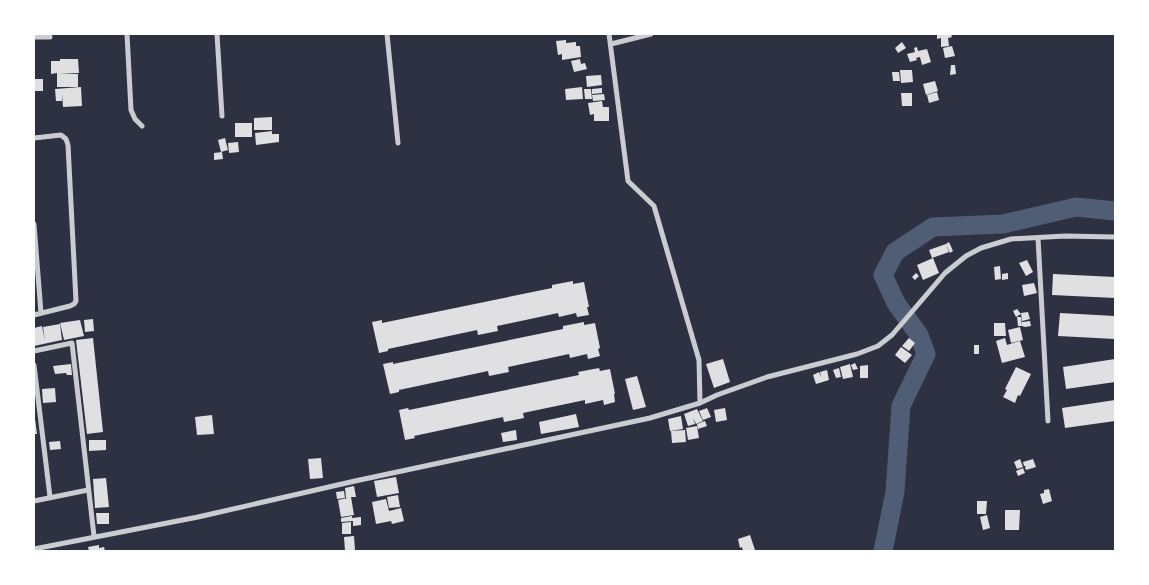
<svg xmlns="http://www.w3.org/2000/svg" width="1149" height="585" font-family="Figtree,sans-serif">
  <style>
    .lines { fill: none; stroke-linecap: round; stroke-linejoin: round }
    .river { stroke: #4f5d75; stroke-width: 19 }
    .building { fill: #e0e0e3 }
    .minor { stroke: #caccd0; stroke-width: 5 }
  </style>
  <rect width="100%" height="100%" fill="#2d3142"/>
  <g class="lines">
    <path class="river" d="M883 551 895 492 901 406 926 354 919 335 896 303 883 275 895 252 933 227 1003 224 1076 207 1115 211"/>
  </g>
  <path class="building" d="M937 34H951L952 37 948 38 949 46 941 47V38L937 39Z
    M566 40V43L576 42V46H580L581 57 562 60V54L558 55 556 41Z
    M902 42 906 48 898 53 895 48Z
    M952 46 955 56 945 58 943 48Z
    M917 47 918 51 927 49 931 62 922 65 920 57 916 58 917 60 910 62 907 54 915 52 914 48Z
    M60 59H78L79 73H59L78 74V87H57V73L51 74V61H60Z
    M580 59 581 64 585 63 587 69 574 72 571 61Z
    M951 65H955L956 74 950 75Z
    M900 70H912L913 82 901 83Z
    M892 72H899L900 81H893Z
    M601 75 602 85 587 87 586 76Z
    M34 79H43V91H34Z
    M935 81 938 91 926 95 923 84Z
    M81 87 82 106 63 107 62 94V101H56L55 89Z
    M582 87 583 99 566 100 565 89Z
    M602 88V93L592 94V89Z
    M584 89H591L592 99H585Z
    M937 92 939 100 929 103 927 95Z
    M901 93H912V106H902Z
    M604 94 605 100 593 101 592 95Z
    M602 101 603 107H609V121H594V114L590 115 588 103Z
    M272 117V130H254V118Z
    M235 123H252V137H235Z
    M272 131V134H279V142L256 145 255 133Z
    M225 138 228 150 221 152 218 140Z
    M238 142 239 152 229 153 228 143Z
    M222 152 223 159 214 160V153Z
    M949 242 953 251 950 253 946 244Z
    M946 244 949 252 932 258 929 250Z
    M933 258 939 273 923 280 917 265Z
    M1027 260 1033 272 1026 276 1019 263Z
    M1000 266 1001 279 995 280 994 267Z
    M916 273 919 276 915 280 912 277Z
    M1008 273V279L1002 280V274Z
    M1053 274 1115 277V298L1052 295Z
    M573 281V284L584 282 589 307H587L589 315 577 317 576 313 559 317 558 313 497 326 498 331 478 335 477 330 388 349V351L379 353 372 322 382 320V323L552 288V285Z
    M1034 283 1037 293 1024 296 1022 285Z
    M1017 309 1021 314 1016 317 1013 311Z
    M1028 312 1030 319 1022 321 1021 313Z
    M1060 313 1115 316V339L1058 336Z
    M1017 317H1021L1022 326H1018Z
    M93 319 94 331 85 332 84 320Z
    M80 320 84 336 64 340 60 323Z
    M1030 321 1031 326 1025 327 1022 326V322Z
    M584 322V325L595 323 600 348 598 349 600 356 588 359 587 354 570 358 569 354 508 367 509 372 489 376 488 371 399 390V392L390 394 383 364 393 362V364L563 329V326Z
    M994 323H1005L1006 336H994Z
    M60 324 62 340 34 346V328L42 326 45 341 43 327Z
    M1020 327 1023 340 1011 343 1008 330Z
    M93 338 103 432 87 434 76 340Z
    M909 338 915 343 909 351 902 346Z
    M1005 338 1007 345 1020 341 1025 357 1002 363 996 341Z
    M974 345H979V354H974Z
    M901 347 912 355 905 363 895 355Z
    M723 359 730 382 714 388 706 364Z
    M1115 359V382L1066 389 1063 367Z
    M855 363 858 369 853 370 851 365Z
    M71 364 72 375H67L66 373 55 374 53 366Z
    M850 364 853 377 843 379 840 367Z
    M868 365V378H860V366Z
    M1016 367 1031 374 1020 396 1018 395 1015 403 1003 397 1007 390 1005 389Z
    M599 368 600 371 610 369 615 394H614L615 402 604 405 603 400 585 404V400L523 413 524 418 504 422 503 417 414 436 415 438 405 440 399 410 408 408 409 410 579 375 578 372Z
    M839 368 841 377 836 378 833 370Z
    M827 370 829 380 816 384 813 375 819 372 821 377 820 372Z
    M637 376 646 407 633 410 625 379Z
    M55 388 56 402 43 403 42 389Z
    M1115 400V421L1065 428 1062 408Z
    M707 408 711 417 703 420 699 411Z
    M725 408 727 420 716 422 714 410Z
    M697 409 703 421 696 424 693 418 695 424 688 426 684 414Z
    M576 414 579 427 541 434 539 422Z
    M212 415 214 434 197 435 195 417Z
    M681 416 683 429 670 431 668 419Z
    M34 419H35L37 434H34Z
    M705 421 707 426 698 429 697 424Z
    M697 426 699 438 688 440 686 428Z
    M516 430 517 440 503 442 501 433Z
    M685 430 686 442 672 443 671 431Z
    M89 440H106V450L89 451Z
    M60 441 61 449 50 450 49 442Z
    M321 458 323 478 310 479 308 459Z
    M1020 459 1023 467 1017 469 1014 462Z
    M1033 459 1036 467 1026 470 1025 467 1026 466H1024L1023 462Z
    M1023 468 1025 473 1018 476 1016 471Z
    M396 477 399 493 377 497 374 481Z
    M106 478 109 507 95 508 93 479Z
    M354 486 356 497H351L354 515 341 517 338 500 348 498H346L345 488Z
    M1049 489 1052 501 1043 504 1040 494 1044 493V490Z
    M344 491 345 498 337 499 336 492Z
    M398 495 400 507 389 508 387 497Z
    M386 499 389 511 401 508 404 521 392 524 391 521 376 524 372 502Z
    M977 501H987L986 514H977Z
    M1005 510H1020L1019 530H1005Z
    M96 513H109V524H97Z
    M987 515 990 528 983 530 980 517Z
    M352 516V518L361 517V525L353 526V521L341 522V518Z
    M351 522V534H342V523Z
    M750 535 755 550 743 551 742 547 740 548 738 539Z
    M354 536 355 550 345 551 344 537Z
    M99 545V548L104 547 105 551H89L88 547Z"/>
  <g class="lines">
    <path class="minor" d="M127 34 131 110 135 119 142 126
      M217 34 222 116
      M387 34 398 143
      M609 34 628 181 654 206 699 360 700 403
      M34 37H50
      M611 44 651 34
      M34 138 61 135 66 139 68 145 76 301 74 304 70 306 34 315
      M34 224 41 313
      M1038 238 1048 421
      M34 351 72 343 94 536
      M34 365 50 497
      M34 501 88 490
      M34 549 198 517 355 481 650 418 700 403 717 395 767 377 857 354 878 346 892 335 945 273 966 256 981 248 1011 239 1065 236 1115 237"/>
  </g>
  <rect width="1149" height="585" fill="none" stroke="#ffffff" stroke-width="70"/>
</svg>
